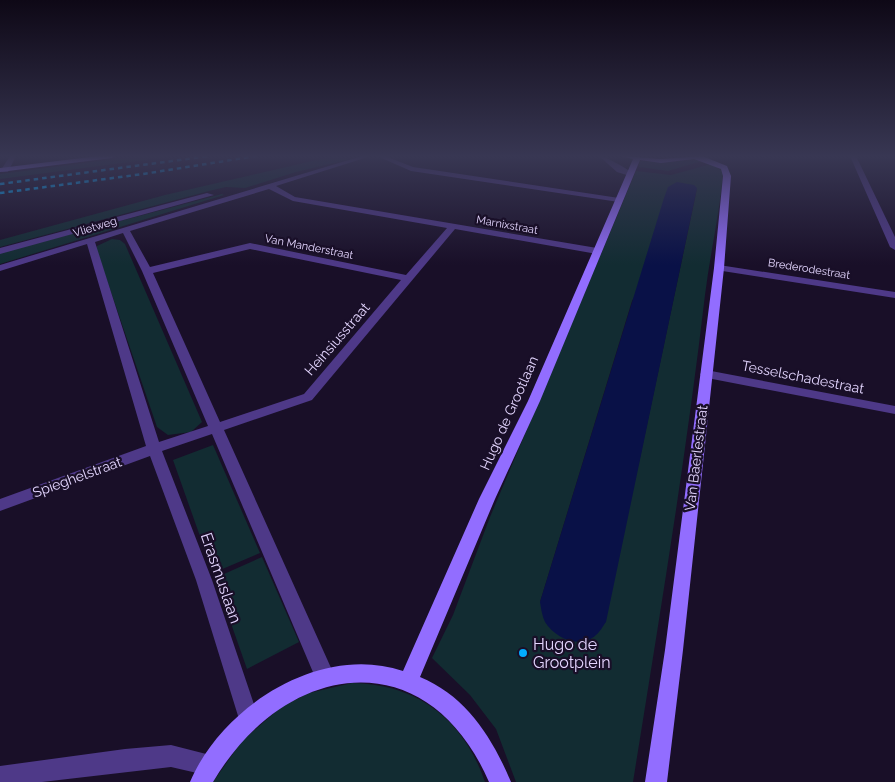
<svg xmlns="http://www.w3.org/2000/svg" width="895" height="782" font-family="Raleway,sans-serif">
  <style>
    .green { fill: #122c32; fill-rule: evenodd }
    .water { fill: #091147 }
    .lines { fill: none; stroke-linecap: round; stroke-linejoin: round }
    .street { fill: #4e3988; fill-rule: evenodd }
    .secondary { fill: #926dff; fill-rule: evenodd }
    .rail { stroke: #02acff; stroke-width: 2.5; stroke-dasharray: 4.5 4; stroke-linecap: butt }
    .poi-dot { fill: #02acff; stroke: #190f28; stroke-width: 2 }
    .labels { text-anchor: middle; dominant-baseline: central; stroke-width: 4.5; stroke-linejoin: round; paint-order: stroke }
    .far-street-label { font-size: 11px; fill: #e4d6ff; stroke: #190f28 }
    .street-label { font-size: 14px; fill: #e4d6ff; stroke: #190f28 }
    .near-street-label { font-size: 16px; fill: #e4d6ff; stroke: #190f28 }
    .near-poi-label { font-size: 16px; fill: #e4d6ff; stroke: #190f28; text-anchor: start }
  </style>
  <rect width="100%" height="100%" fill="#190f28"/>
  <path class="green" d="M138 156H176L0 179V174Z
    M334 156 350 159 296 172 245 188 226 187 209 191 0 247V240L165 195Z
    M695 158 702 161 668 171 639 167 640 161 673 162Z
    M711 164 723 171C720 213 710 254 705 295 686 458 659 620 633 782H516L496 729 470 695 432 658 453 615 490 517 636 171 671 175ZM697 189 639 462 540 602 632 301Z
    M222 194 224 195 0 264V253Z
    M112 239 120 240 125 244 199 415 202 422 191 432 168 435 157 427 97 251V246Z
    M213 445 260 553 213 573 173 460Z
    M262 557 299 642 247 669 215 578Z
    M352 683C418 684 464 720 485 782H213L242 741 281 707 309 693Z"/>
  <path class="water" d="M677 182 694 185 697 188 606 622C603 626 600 632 596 635 580 650 555 638 545 622 542 616 541 608 540 602L664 198 668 187Z"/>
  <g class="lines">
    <path class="street" d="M10 156H16L8 172H2L1 170Z
      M362 156H371L276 186 295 197 597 248 602 251 597 254 455 229 312 400 224 430 332 670 335 677 332 684 325 687 318 684 212 434 162 451 212 580 259 719 256 726 249 729 242 726 239 719 196 580 150 456 0 511V499L146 446 87 244 0 271V265ZM269 189 293 201 447 228 406 275 250 243 150 267 130 231ZM123 233 142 271 208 426 159 442 95 242ZM250 249 401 280 304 394 220 422 153 273Z
      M377 156H385L413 167 619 198 623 200 619 202 411 171Z
      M599 156C606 156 627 169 634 174L630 176 617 172Z
      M850 156H856L895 237V250L890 247Z
      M207 193 214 195 0 254V248Z
      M719 265 895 292V298L716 270 714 268Z
      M706 370 895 406V414L702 377 700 374Z
      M171 745 218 757 221 765 218 773 210 776 171 767 42 782H0V766L125 749Z"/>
    <path class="secondary" d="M98 156H115L112 158 0 172V168Z
      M623 156 661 159 702 156 727 166 731 176 724 268 683 650 667 782H645L665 650 714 268 723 176 721 169 694 159 661 163 640 160 540 401 495 499 420 677C466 696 492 737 511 782H489C427 639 285 660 213 782H190C222 706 321 643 403 671L479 499 528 401 633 159 624 157Z"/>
    <path class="rail" d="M0 184 209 156
      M0 193 143 174 256 156"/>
  </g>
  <linearGradient id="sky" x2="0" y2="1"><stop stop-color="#0e0816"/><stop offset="0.59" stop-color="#383753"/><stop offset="1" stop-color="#383753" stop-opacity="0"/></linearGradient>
  <rect width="895" height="265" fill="url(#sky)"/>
  <circle class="poi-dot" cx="523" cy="653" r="5"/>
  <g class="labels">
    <g class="far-street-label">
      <text transform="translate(507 225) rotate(10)">Marnixstraat</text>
      <text transform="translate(95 227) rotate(-17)">Vlietweg</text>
      <text transform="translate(309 247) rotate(11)">Van Manderstraat</text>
      <text transform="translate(809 269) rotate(9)">Brederodestraat</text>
    </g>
    <g class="street-label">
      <text transform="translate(337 339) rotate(-49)">Heinsiusstraat</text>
      <text transform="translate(803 377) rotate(11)">Tesselschadestraat</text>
      <text transform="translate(509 413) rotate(-66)">Hugo de Grootlaan</text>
      <text transform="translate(696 458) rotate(-83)">Van Baerlestraat</text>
      <text transform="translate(77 477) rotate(-20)">Spieghelstraat</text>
    </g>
    <g class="near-street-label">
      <text transform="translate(221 578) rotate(71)">Erasmuslaan</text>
    </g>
    <g class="near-poi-label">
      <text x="533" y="644">Hugo de<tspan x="533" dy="18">Grootplein</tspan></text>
    </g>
  </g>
</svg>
